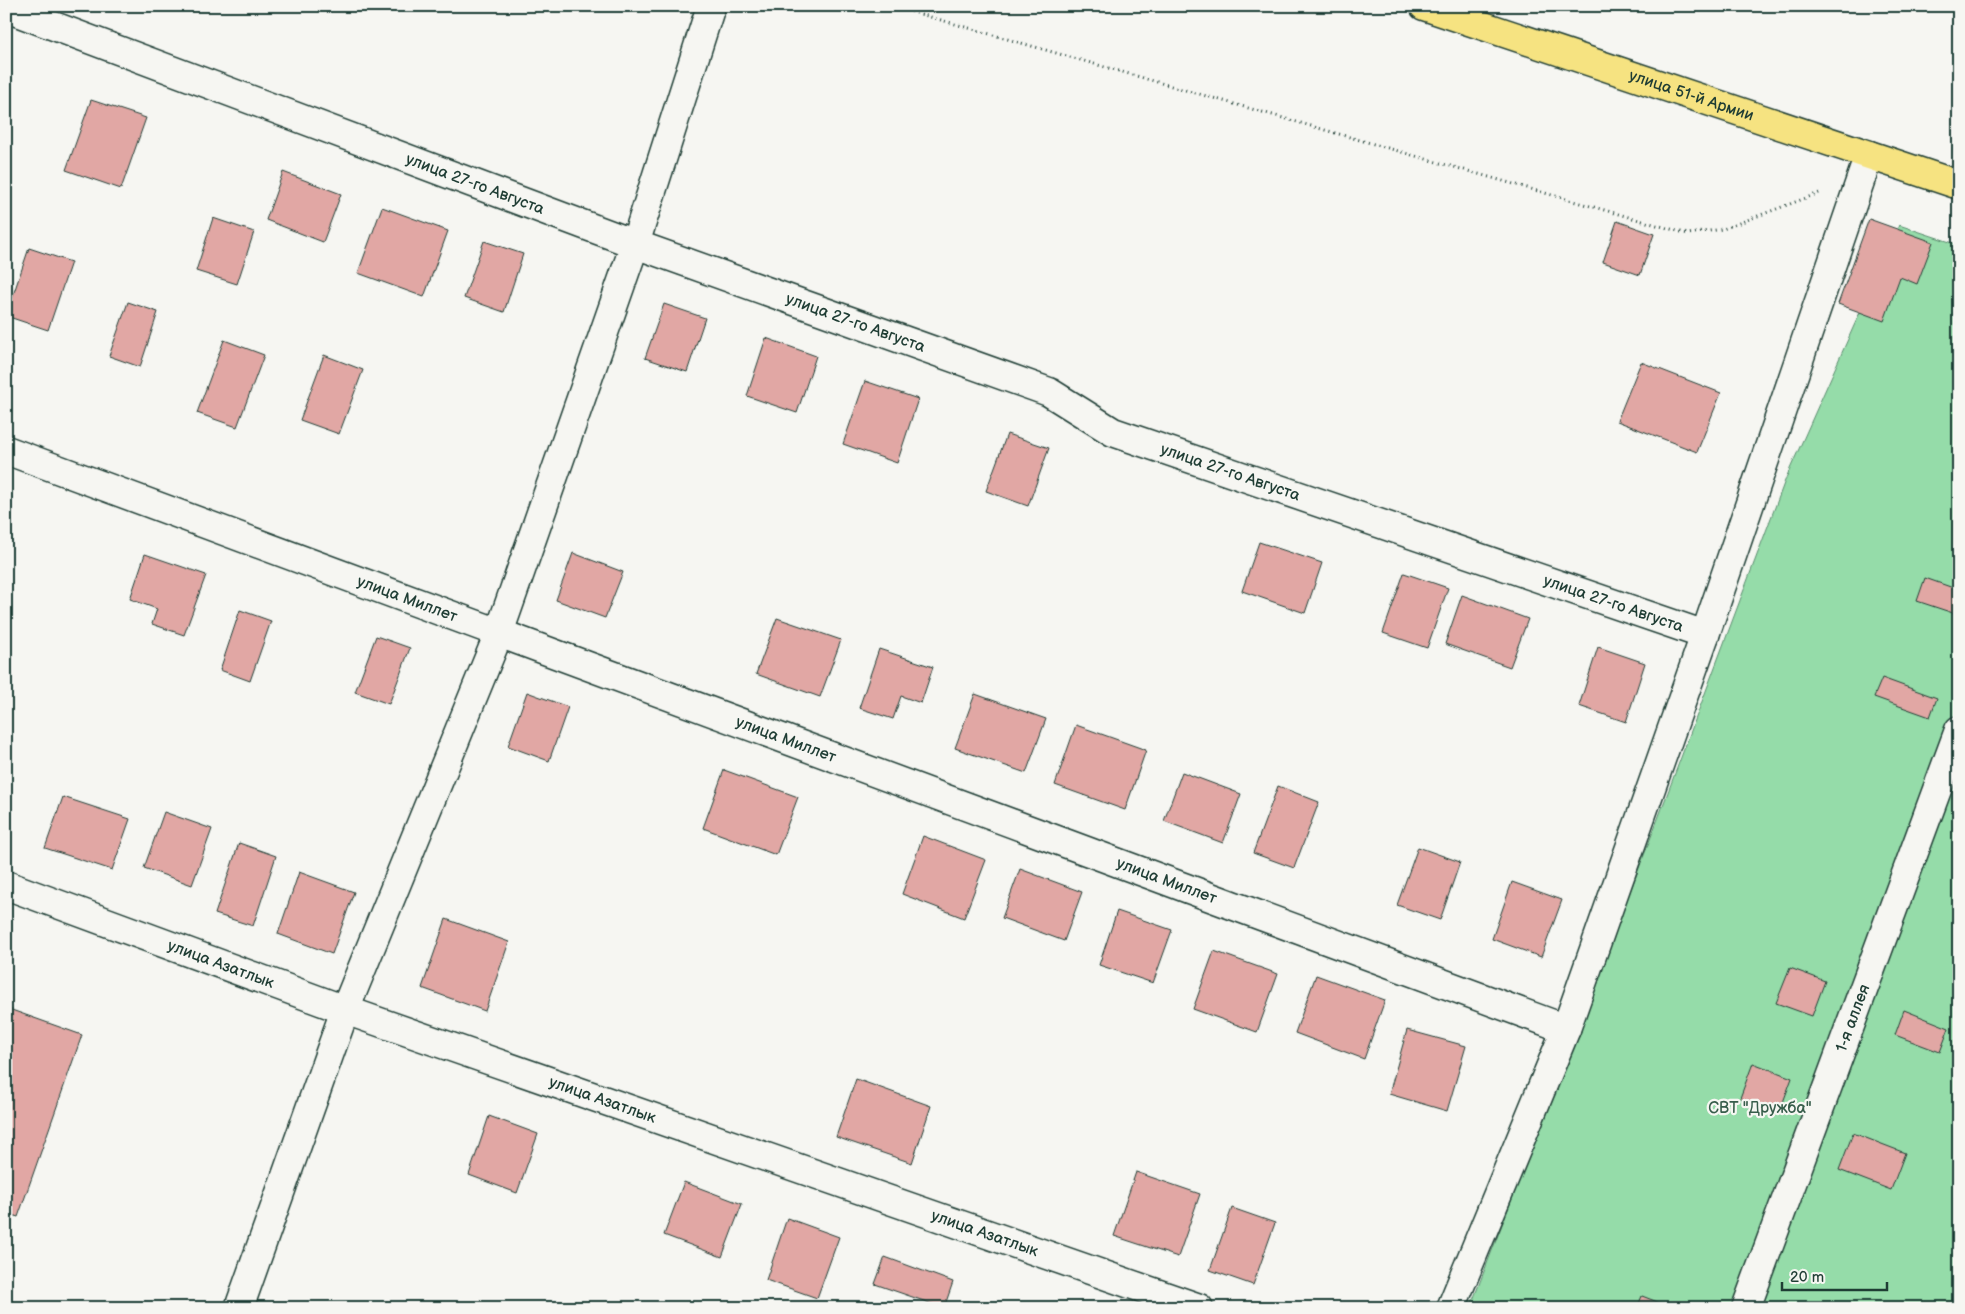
<svg xmlns="http://www.w3.org/2000/svg" width="1965" height="1314" font-family="'Balsamiq Sans',sans-serif">
  <style>
    .green { fill: #95dca9; stroke: #5a8c6e }
    .building { fill: #e1a7a4; stroke: #1f3d34 }
    .lines { fill: none; stroke-linecap: round; stroke-linejoin: round }
    .minor-casing { stroke: #1f3d34; stroke-width: 31 }
    .major-casing { stroke: #1f3d34; stroke-width: 31 }
    .path { stroke: #1f3d34; stroke-width: 3; stroke-dasharray: 1 4; stroke-linecap: butt }
    .minor { stroke: #f6f6f2; stroke-width: 28 }
    .major { stroke: #f6e381; stroke-width: 28 }
    .labels { text-anchor: middle; dominant-baseline: central; stroke-width: 4.5; stroke-linejoin: round; paint-order: stroke }
    .street-label { font-size: 16px; fill: #1f3d34; stroke: #f6f6f2 }
    .park-label { font-size: 16px; fill: #375d4b; stroke: #f6f6f2 }
  </style>
  <rect width="100%" height="100%" fill="#f6f6f2"/>
  <filter id="ink" filterUnits="userSpaceOnUse"><feTurbulence type="fractalNoise" baseFrequency=".02" numOctaves="2"/><feDisplacementMap in="SourceGraphic" scale="10" xChannelSelector="R" yChannelSelector="G"/><feConvolveMatrix kernelMatrix="1 2 1 2 8 2 1 2 1" color-interpolation-filters="sRGB"/></filter>
  <g filter="url(#ink)">
    <path class="green" d="M1899 225 1959 245V1308H1470L1659 816 1786 478Z"/>
    <path class="building" d="M91 100 146 118 121 189 66 170Z
      M283 172 341 194 323 242 266 220Z
      M382 207 448 231 424 297 358 273Z
      M213 218 254 232 237 284 196 271Z
      M1869 219 1933 242 1917 284 1900 277 1884 321 1838 304Z
      M1617 221 1654 234 1640 275 1603 262Z
      M484 241 523 254 504 312 464 298Z
      M29 248 71 262 48 330 6 316Z
      M128 302 158 312 140 367 109 356Z
      M664 304 705 318 687 372 645 358Z
      M766 338 816 356 797 413 747 396Z
      M224 340 264 355 237 427 197 413Z
      M324 355 363 370 339 434 300 420Z
      M1641 362 1721 393 1697 452 1617 421Z
      M865 381 918 399 897 463 843 444Z
      M1007 434 1049 448 1028 506 986 491Z
      M1259 542 1322 563 1305 613 1242 591Z
      M573 553 623 572 605 618 556 600Z
      M145 554 206 575 184 635 152 624 157 609 130 599Z
      M1404 573 1448 588 1427 648 1383 633Z
      M1925 578 1959 590V615L1917 601Z
      M1462 595 1528 619 1510 667 1445 644Z
      M240 610 271 621 250 681 220 670Z
      M777 618 841 640 820 697 756 674Z
      M376 636 410 648 389 704 355 692Z
      M1598 647 1645 663 1626 722 1579 706Z
      M879 649 933 667 921 703 901 696 893 719 859 708Z
      M1882 678 1937 698 1930 717 1874 697Z
      M527 692 568 707 549 761 508 746Z
      M975 694 1046 719 1026 773 955 748Z
      M1076 725 1146 750 1125 810 1055 785Z
      M724 770 798 797 776 855 703 828Z
      M1182 772 1241 794 1223 843 1164 821Z
      M1278 786 1319 802 1294 868 1253 853Z
      M63 797 130 819 112 870 45 848Z
      M164 812 212 829 192 885 144 868Z
      M923 836 986 860 964 918 902 894Z
      M239 843 276 856 253 926 215 914Z
      M1418 847 1460 862 1440 920 1397 905Z
      M1020 869 1082 892 1064 941 1002 918Z
      M299 872 354 892 332 954 278 934Z
      M1512 882 1562 900 1541 957 1492 939Z
      M1117 911 1172 930 1153 983 1099 965Z
      M446 919 509 942 485 1011 422 988Z
      M1214 951 1278 974 1257 1032 1193 1009Z
      M1790 968 1825 981 1812 1016 1776 1003Z
      M1316 975 1385 1000 1364 1059 1295 1033Z
      M6 1008 82 1035 18 1217 6 1213Z
      M1904 1010 1949 1028 1940 1052 1895 1035Z
      M1407 1030 1466 1046 1447 1111 1389 1094Z
      M1753 1063 1792 1078 1779 1113 1740 1098Z
      M856 1079 931 1106 912 1163 836 1137Z
      M489 1116 538 1134 517 1193 469 1175Z
      M1853 1133 1905 1153 1891 1190 1839 1170Z
      M1136 1172 1200 1194 1178 1257 1114 1236Z
      M684 1182 742 1204 722 1257 664 1235Z
      M1232 1208 1275 1223 1253 1285 1210 1270Z
      M787 1218 839 1237 817 1298 766 1280Z
      M885 1257 953 1282 944 1308 875 1284Z
      M1642 1296 1673 1308H1637Z"/>
    <g class="lines">
      <g class="minor-casing">
        <g id="minor">
          <path id="s1" d="M6 8 635 244 1049 392 1113 432 1705 635"/>
          <path id="s2" d="M6 450 1566 1029"/>
          <path id="s3" d="M6 885 345 1010 1199 1308"/>
          <path d="M239 1308 345 1010 499 633 635 244 711 6"/>
          <path d="M1451 1308 1566 1029 1705 635 1869 155"/>
          <path id="s4" d="M1746 1308 1959 730"/>
        </g>
      </g>
      <g class="major-casing">
        <g id="major">
          <path id="s5" d="M1424 6 1959 185"/>
        </g>
      </g>
      <path class="path" d="M892 6 1688 234 1723 229 1822 192"/>
      <use href="#minor" class="minor"/>
      <use href="#major" class="major"/>
    </g>
  </g>
  <g class="labels">
    <g class="street-label">
      <text stroke="none"><textPath href="#s5" startOffset="282">улица 51-й Армии</textPath></text>
      <text stroke="none"><textPath href="#s1" startOffset="501">улица 27-го Августа</textPath></text>
      <text stroke="none"><textPath href="#s1" startOffset="906">улица 27-го Августа</textPath></text>
      <text stroke="none"><textPath href="#s1" startOffset="1311">улица 27-го Августа</textPath></text>
      <text stroke="none"><textPath href="#s2" startOffset="428">улица Миллет</textPath></text>
      <text stroke="none"><textPath href="#s1" startOffset="1716">улица 27-го Августа</textPath></text>
      <text stroke="none"><textPath href="#s2" startOffset="832">улица Миллет</textPath></text>
      <text stroke="none"><textPath href="#s2" startOffset="1238">улица Миллет</textPath></text>
      <text stroke="none"><textPath href="#s3" startOffset="229">улица Азатлык</textPath></text>
      <text stroke="none"><textPath href="#s4" startOffset="309">1-я аллея</textPath></text>
      <text stroke="none"><textPath href="#s3" startOffset="634">улица Азатлык</textPath></text>
      <text stroke="none"><textPath href="#s3" startOffset="1039">улица Азатлык</textPath></text>
    </g>
    <g class="park-label">
      <text x="1760" y="1108">СВТ "Дружба"</text>
    </g>
  </g>
  <rect width="1965" height="1314" fill="none" stroke="#f6f6f2" stroke-width="25"/>
  <rect x="12" y="12" width="1940" height="1289" fill="none" stroke="#1f3d34" stroke-width="2" filter="url(#ink)"/>
  <path d="M1782 1282v8h105v-8" fill="none" stroke="#1f3d34" stroke-width="2.5"/>
  <text x="1790" y="1282" font-size="15" fill="#1f3d34" stroke="#f6f6f2" stroke-width="4" paint-order="stroke">20 m</text>
</svg>
